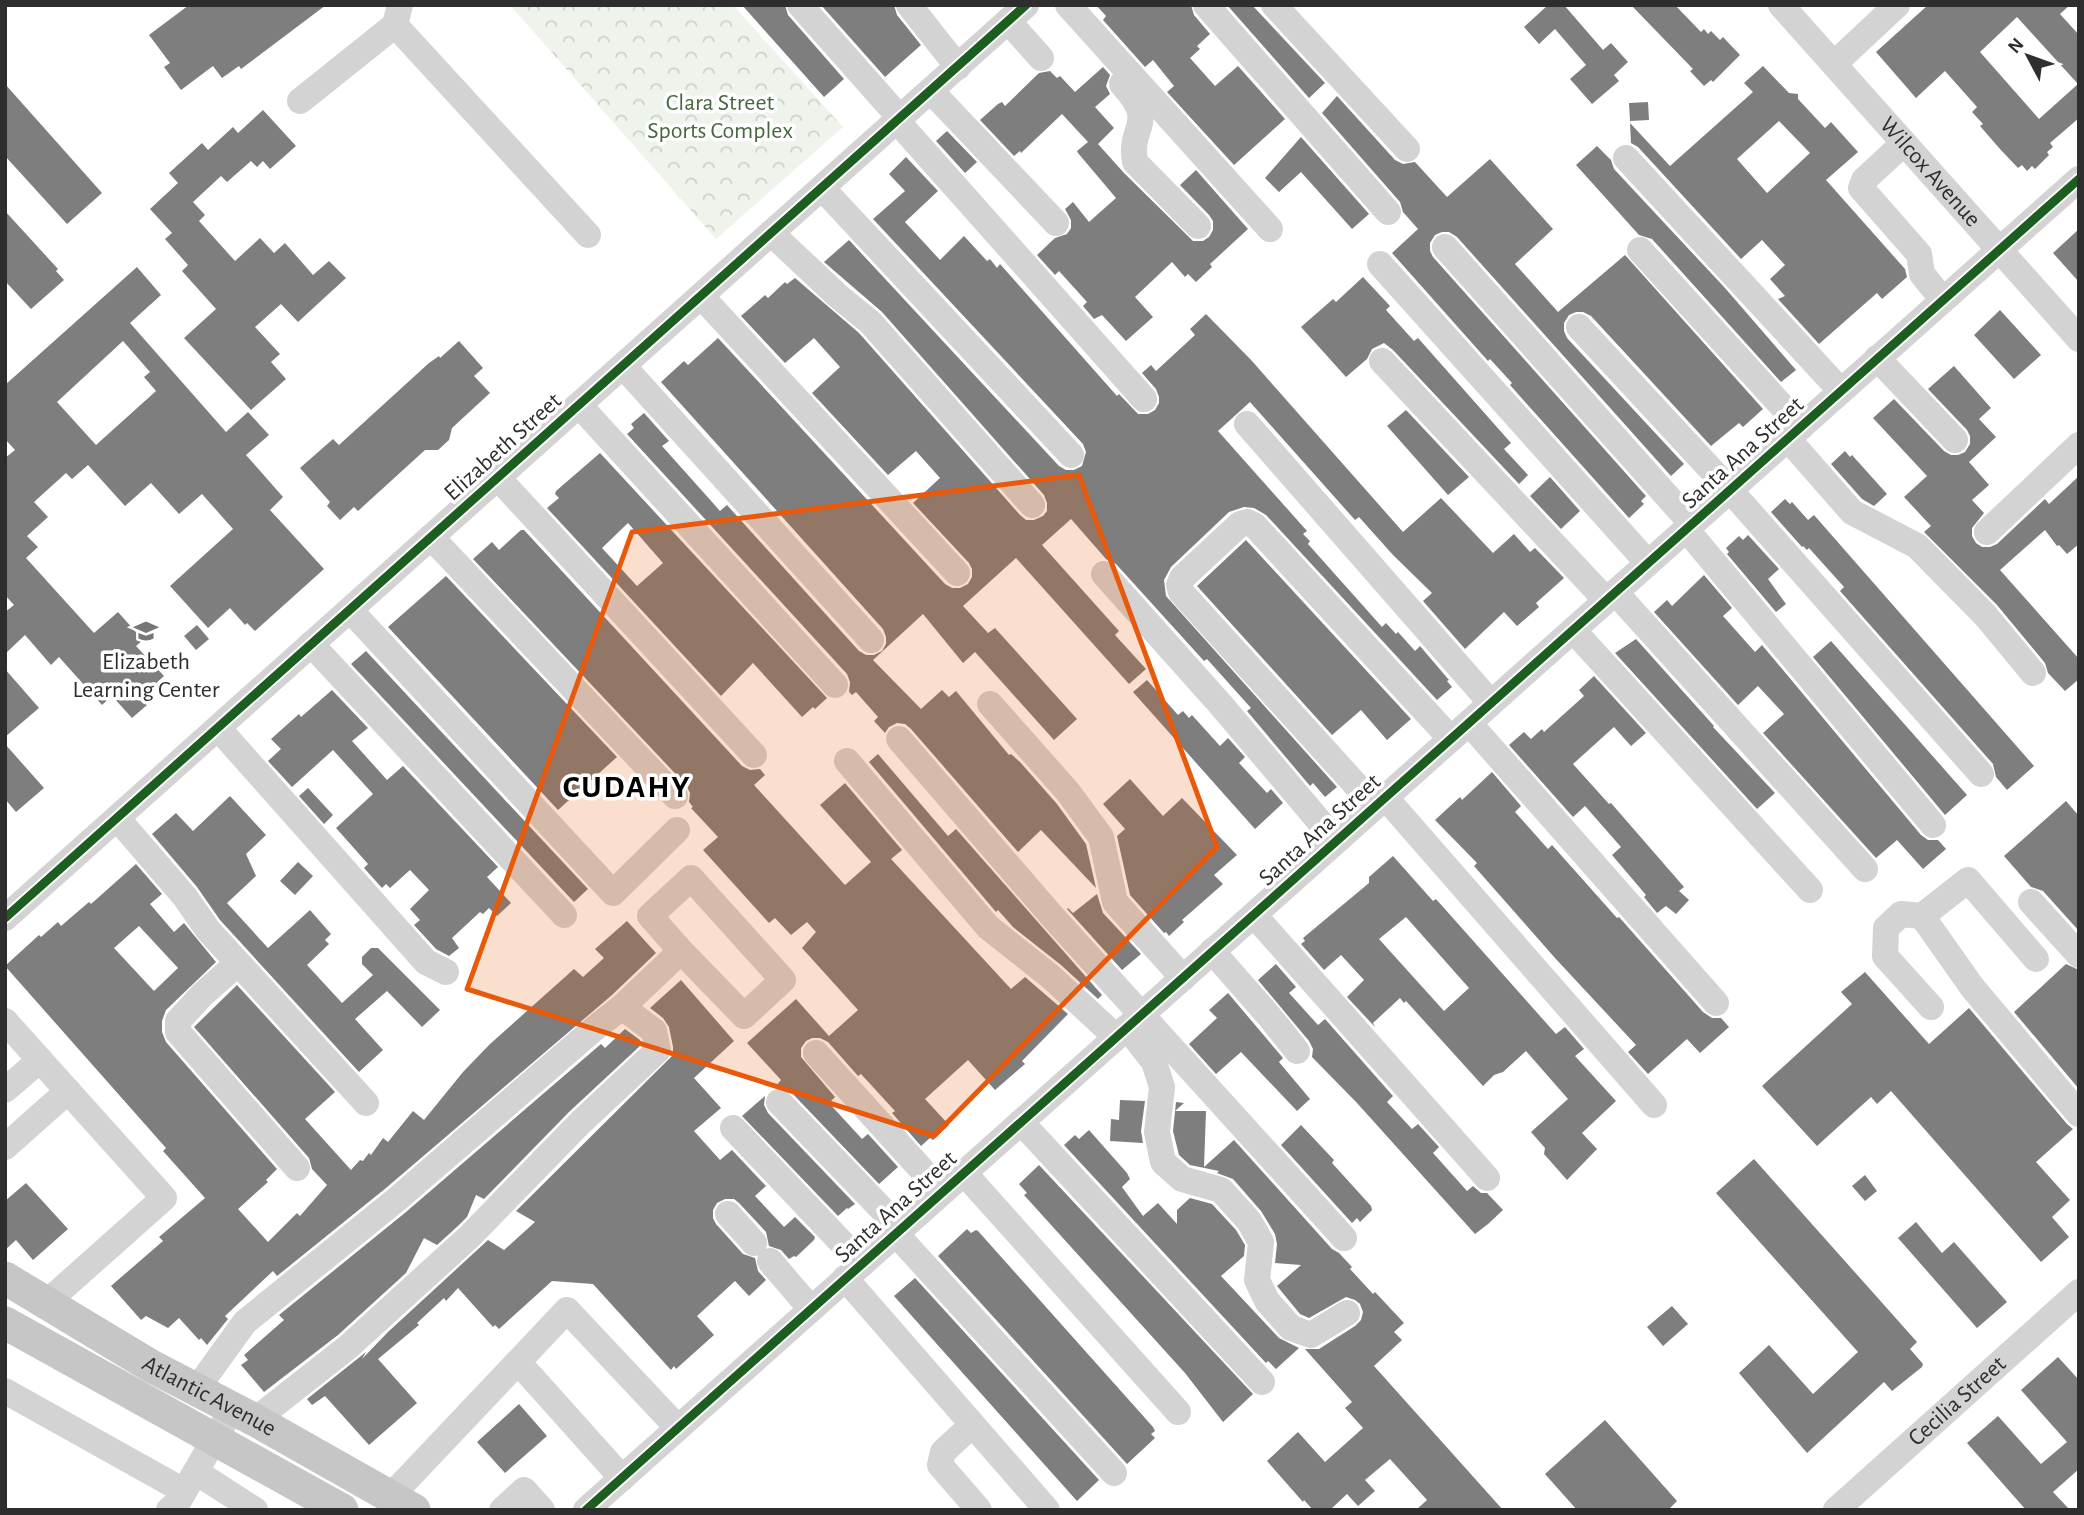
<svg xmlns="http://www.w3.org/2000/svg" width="2084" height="1515" font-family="'Alegreya Sans',sans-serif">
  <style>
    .park { fill: url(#park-crowns) }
    .building { fill: #7e7e7e; fill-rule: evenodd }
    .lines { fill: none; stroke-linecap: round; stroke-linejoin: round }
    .minor { stroke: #d3d3d3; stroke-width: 26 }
    .major { stroke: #c6c6c6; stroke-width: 33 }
    .cycleway-casing { stroke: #fff; stroke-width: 13 }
    .cycleway { stroke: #1b5e20; stroke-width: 9 }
    .marked { fill: #e8590c; fill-opacity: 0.2; stroke: #e8590c; stroke-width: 5; stroke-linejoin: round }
    .labels { text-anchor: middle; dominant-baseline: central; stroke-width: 7; stroke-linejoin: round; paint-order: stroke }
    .park-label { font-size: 24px; fill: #47673e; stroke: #fff }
    .street-label { font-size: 24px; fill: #2e2e2e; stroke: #fff }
    .poi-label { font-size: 24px; fill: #2e2e2e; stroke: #fff }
    .district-label { font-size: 32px; font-weight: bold; letter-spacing: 2px; fill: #000; stroke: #fff }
  </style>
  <defs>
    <pattern id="park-crowns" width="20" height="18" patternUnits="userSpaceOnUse" patternTransform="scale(1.75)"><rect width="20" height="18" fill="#eef4ec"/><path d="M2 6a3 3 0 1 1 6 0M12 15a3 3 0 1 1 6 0" fill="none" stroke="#ccd2cb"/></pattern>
  </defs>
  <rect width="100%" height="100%" fill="#fff"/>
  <path class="park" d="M510 5H733L843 127 716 239Z"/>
  <path class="building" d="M189 5H326L241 69 239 66 222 78 213 66 181 90 164 67 170 63 149 35Z
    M742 5H785L788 15 844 79 824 97Z
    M821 5H894L897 15 921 45 885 77Z
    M1096 5H1191L1194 15 1210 34 1197 46 1200 49 1190 58 1215 86 1238 66 1285 119 1234 165 1167 92 1174 86 1153 60 1145 67 1103 20 1106 16Z
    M1227 5H1252L1325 83 1309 98Z
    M1548 5H1564L1603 50 1611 43 1628 62 1614 75 1619 81 1592 104 1570 79 1586 65 1555 29 1539 44 1524 27Z
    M1631 5H1675L1701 32 1704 29 1708 34 1711 31 1720 40 1723 37 1740 55 1713 82 1711 80 1704 86 1690 71 1693 69Z
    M1928 5H2070L2060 14 2079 35V118L2050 143 2053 147 2047 152 2049 155 2035 169 2032 166 2027 171 2022 165 2018 168 2000 149 1980 126 1983 124 1972 112 1977 107 1945 71 1916 98 1876 52ZM2017 17 2078 84 2039 119 1980 52Z
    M1763 66 1789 93 1798 94V99L1825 128 1831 122 1858 152 1826 180 1905 269 1907 277 1882 299 1877 293 1819 344 1778 299 1785 296 1770 279 1785 265 1762 240 1741 259 1638 147 1631 143 1630 123 1670 166 1753 92 1744 83ZM1779 121 1810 153 1767 193 1737 159Z
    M1103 67 1110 75 1106 86 1110 94 1095 107 1114 128 1098 144 1124 173 1193 241H1203L1209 237 1213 230V221L1209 215 1180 185 1196 170 1248 229 1210 264 1212 267 1196 282 1188 274 1185 277 1172 262 1135 297 1153 317 1126 341 1102 315 1094 319 1083 306 1087 302 1059 271 1055 275 1037 255 1055 238 1067 234 1071 228V220L1065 209 1073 202 1089 222 1116 198 1078 153 1077 151 1088 142 1062 114 1021 153 1020 151 1014 156 980 120 998 104 1002 102 1005 106 1039 73 1050 71 1057 78 1060 76 1075 92Z
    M5 84 102 193 67 224 5 156Z
    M1337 96 1395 160 1403 164 1415 162 1447 197 1490 159 1553 229 1515 264 1558 312 1625 255 1763 409 1743 427 1739 423 1711 446 1591 316 1583 312H1576L1569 315 1564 323V331L1567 338 1684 464 1671 476 1457 237 1449 232H1442L1435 235 1430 243V251L1433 257 1646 496 1641 501 1644 504 1629 518 1510 385 1512 383 1490 359 1488 361 1392 253 1418 229 1403 212 1400 202 1322 113Z
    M1648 102 1649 120 1630 121 1629 103Z
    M263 110 296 146 270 169 263 161 257 167 251 161 227 182 221 176 193 202 205 215 199 221 235 261 260 238 274 253 285 243 313 275 329 261 346 278 298 322 281 304 255 327 280 354 271 362 286 379 251 410 184 338 216 309 182 271 188 265 165 239 172 233 150 209 178 183 169 173 202 143 208 150 233 127 238 133Z
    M947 131 977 162 965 173 936 141Z
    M1301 137 1369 214 1352 229 1301 172 1279 192 1265 178Z
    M1597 146 1611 160 1614 169 1725 288 1796 370 1781 382 1652 239 1639 235 1576 165Z
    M906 157 938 191 905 222 940 260 964 236 987 261 990 259 997 268 1000 264 1117 396 1119 394 1138 414H1148L1155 410 1159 403V397L1156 389 1142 373 1151 365 1156 371 1195 335 1190 329 1206 314 1252 361 1403 532 1441 498 1493 553 1514 534 1530 552 1535 548 1564 578 1536 603 1539 607 1517 626 1504 612 1465 649 1423 601 1432 593 1393 555 1359 517 1355 520 1250 402 1218 431 1307 531 1303 534 1310 541 1308 544 1382 627 1386 623 1396 634 1398 632 1415 651 1420 646 1449 680 1447 681 1452 687 1437 700 1266 515 1254 508 1244 507 1229 512 1171 567 1164 580 1166 596 1337 787 1325 797 1313 783 1310 786 1247 711 1251 708 1207 659 1204 661 1116 564 1106 559 1071 519 1042 545 1119 631 1115 635 1146 669 1129 684 1016 558 963 606 988 633 995 628 1077 719 1054 740 975 652 963 663 923 614 873 660 921 709 942 690 949 697 956 691 1009 755 1011 754 1020 762 1057 804 1086 844 1096 888 1041 830 1018 852 911 729 905 724 897 723 889 727 885 733 874 721 878 717 856 692 852 695 849 692 850 682 847 674 627 434 634 428 631 424 644 413 669 441 662 446 704 493 720 511 727 505 859 651 866 655H874L882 651 886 644V637L883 629 661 382 684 361 688 365 718 338 945 584 952 588H960L968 584 972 577V569L969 563 913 503 940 478 916 451 888 475 812 393 840 367 814 338 785 363 741 316 765 295 768 298 785 282 787 284 795 278 859 333 1020 515 1026 520H1034L1043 516 1047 511V503L1044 495 882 312 824 262 849 240 1059 466 1066 470H1074L1082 466 1086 452 1083 444 873 219 905 191 889 174Z
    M5 211 58 269 56 271 64 280 31 309 5 281Z
    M2079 229V282L2053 253Z
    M137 267 161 295 130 323 226 432 248 412 269 435 246 455 283 497 270 510 324 569 255 631 247 623 245 625 230 608 208 628 170 586 233 529 202 494 179 514 151 483 125 506 88 465 72 479 66 473 34 502 48 517 27 536 38 547 26 558 94 633 118 612 143 640 136 646 164 676 140 698 147 705 132 718 112 696 102 705 59 657 51 665 25 635 5 654V612L14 605 5 595V458L15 450 5 439V385ZM123 341 150 372 144 377 156 391 96 445 57 402Z
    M1363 277 1390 306 1386 310 1414 341 1418 338 1511 443 1504 449 1528 475 1519 484 1393 350 1384 343 1372 349 1367 359 1346 377 1301 327 1333 299 1336 302Z
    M2000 310 2041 355 2014 379 1974 335Z
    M459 341 483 368 474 376 490 393 452 428 449 440 438 450H425L358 511 354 507 340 520 327 506 330 502 300 468 333 439 339 445 429 363 439 356 440 358Z
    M1954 366 1991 408 1979 419 1996 437 1969 462 1989 485 1972 500 1984 513 1972 528V536L1976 543 1982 547H1990L1997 544 2045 499 2049 504 2079 476V544L2067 554 2059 545 2057 546 2045 530 2000 570 2079 659V679L2065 691 2048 673 2045 663 1997 605 1924 532 1931 526 1904 497 1927 476 1873 418 1894 399 1944 451 1951 455H1958L1965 452 1970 444V436L1967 430 1928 389Z
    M1406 410 1469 477 1448 495 1387 426Z
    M1845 451 1850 457 1852 455 1887 494 1874 506 1862 499 1831 464Z
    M600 453 827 698 815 709 813 707 802 717 753 663 721 696 547 508 559 498 555 494 556 491ZM628 523 663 563 637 586 602 548Z
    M1550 477 1580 511 1561 529 1530 496Z
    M1785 499 1790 504 1792 502 1808 520 1814 515 2034 766 2007 790 1996 777 1993 764 1840 591 1844 587 1809 548 1807 550 1803 546 1802 547 1771 512Z
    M521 530H524L742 766 750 770 760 769 765 775 754 785 845 885 871 862 820 805 845 783 902 850 891 859 1011 989 1025 977 1068 1014 1022 1061 1025 1064 995 1090 968 1060 925 1099 949 1125 933 1140 930 1138 921 1146 892 1113 895 1111 861 1074 858 1076 828 1042 820 1038H812L806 1041 801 1048V1057L835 1097 829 1103 862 1139 868 1134 898 1167 879 1184 790 1091 783 1087H775L781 1080 747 1043 796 999 829 1036 858 1010 802 948 816 932 807 922 791 935 775 918 769 923 703 850 718 837 691 808 693 807 689 802 690 793 686 785 473 559 492 542 499 550Z
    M1748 535 1779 569 1768 579 1786 604 1776 612 1727 554 1729 552 1726 548 1739 536 1743 540Z
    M1246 540 1411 719 1387 740 1361 710 1332 735 1197 586Z
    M1704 575 1732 608 1723 616 1755 652 1762 645 1921 835 1928 840H1938L1946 849 1923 869 1897 840 1876 858 1763 733 1784 714 1758 686 1738 705 1654 612 1667 600 1672 606Z
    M446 576 617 757 558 810 388 627Z
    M197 625 209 639 196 650 184 636Z
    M1636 639 1714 726 1713 727 1775 793 1757 809 1615 653Z
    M1831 641 1967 795 1945 815 1813 657Z
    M366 651 588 889 574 902 351 664Z
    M5 669 39 708 5 737Z
    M1594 676 1646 733 1631 746 1614 727 1573 764 1609 804 1611 803 1684 887 1679 891 1689 900 1676 914 1666 906 1657 913 1644 897 1646 895 1612 855 1621 847 1585 806 1573 817 1509 745 1524 732 1531 739 1542 729 1544 732 1584 696 1579 690Z
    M1147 680 1178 715 1183 711 1189 718 1192 715 1220 746 1228 738 1245 757 1239 763 1267 793 1271 789 1283 803 1255 829 1133 692Z
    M332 690 368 728 352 741 387 780 403 766 498 867 487 877 511 903 497 916 489 908 483 914 480 912 452 938 459 948 449 956 436 949 414 925 420 920 410 909 429 890 410 870 390 888 386 884 382 888 364 868 368 864 336 828 373 794 333 750 292 787 268 761 281 749 271 739 299 714 301 717Z
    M5 744 44 788 16 812 5 799Z
    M878 754 948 836 956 829 1102 995 1098 999 1061 965 1013 927 998 910 996 912 869 762Z
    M1492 772 1521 806 1515 812 1548 849 1552 845 1617 918 1619 917 1703 1012 1712 1018H1721L1729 1027 1700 1053 1687 1039 1648 1074 1628 1052 1636 1045 1555 958 1474 866 1477 863 1435 820 1460 797 1462 800Z
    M1130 779 1163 816 1182 798 1237 855 1214 875 1223 884 1182 920 1184 922 1169 936 1166 932 1164 933 1130 895 1117 836 1125 829 1103 804Z
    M308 788 333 815 324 824 299 796Z
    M230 796 266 835 246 854 256 876 227 903 268 948 310 910 331 934 325 940 329 944 307 965 342 1003 373 975 362 964V957L371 948H378L440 1010 422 1027 387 991 355 1019 383 1050 359 1072 220 920 197 887 152 834 176 813 193 831Z
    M2066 801 2079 816V931L2043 891 2031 887 2004 856Z
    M1393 856 1433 901 1436 899 1556 1034 1565 1027 1584 1049 1575 1056 1616 1101 1582 1133 1597 1149 1567 1180 1544 1154 1545 1148 1531 1132 1568 1099 1526 1051 1503 1072 1494 1075 1483 1086 1406 1001 1404 1003 1400 998 1373 1023 1375 1027 1347 997 1364 980 1341 955 1324 970 1301 944 1305 941 1303 938 1369 883V877ZM1406 917 1469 988 1444 1011 1379 939Z
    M298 862 313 876 295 895 280 881Z
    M136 864 162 894 150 904 174 932 184 923 216 962 166 1010 162 1021V1032L166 1042 277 1169 266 1180 268 1182 238 1209 268 1242 297 1213 300 1216 327 1185 312 1169 309 1158 194 1027 237 985 335 1092 305 1119 351 1170 360 1160 363 1161 369 1153 371 1155 383 1138 388 1142 413 1111 424 1120 463 1072 490 1044 574 969 583 977 604 958 595 949 627 921 656 953 612 995 386 1188 277 1276 273 1271 225 1316 228 1319 207 1345 201 1338 199 1340 179 1318 168 1328 146 1316 141 1320 111 1286 163 1241 159 1237 205 1198 163 1151 166 1148 5 966 39 935 41 937 58 922 61 926 89 902 91 904ZM139 926 178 968 154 991 114 948Z
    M1097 894 1103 913 1141 954 1122 970 1067 909 1068 908 1073 913Z
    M1276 964 1296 987 1289 993 1318 1025 1325 1019 1393 1096 1387 1102 1412 1129 1418 1124 1439 1147 1433 1153 1467 1191 1473 1186 1481 1193H1487L1503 1210 1488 1224 1475 1234 1357 1103 1312 1057 1313 1049 1309 1041 1258 980Z
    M2066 964 2079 970V1089L2014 1012Z
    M1865 972 1929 1044 1969 1008 2067 1124 2073 1129 2036 1162 2070 1200 2052 1217 2069 1237 2041 1262 1891 1091 1877 1104 1871 1097 1817 1146 1762 1086 1852 1004 1841 992Z
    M681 980 734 1041 694 1078 721 1108 694 1131 720 1160 732 1150 766 1186 755 1196 784 1227 795 1217 815 1237 814 1240 796 1257 794 1256 789 1259 781 1250 769 1246 766 1232 739 1203 734 1199H725L717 1203 713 1210V1218L716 1224 743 1254 755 1258 758 1271 766 1280 749 1296 735 1281 697 1316 714 1335 676 1369 674 1366 671 1370 593 1284 552 1281 499 1329 495 1325 493 1327 458 1288 446 1301 444 1298 417 1323 419 1325 378 1359 417 1403 369 1445 325 1396 312 1405 307 1399 366 1352 362 1359 388 1332 488 1240 504 1250 535 1222 516 1211 673 1055V1047L669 1027 663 1018 650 1008Z
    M1228 993 1283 1058 1279 1062 1310 1099 1297 1111 1241 1052 1216 1074 1189 1044 1217 1018 1209 1010Z
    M625 1029 640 1040 641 1045 569 1112 484 1199 476 1195 467 1217 459 1225 437 1245 424 1238 406 1273 338 1335 264 1392 241 1365 248 1360 244 1355 284 1320 279 1315 406 1212 601 1044 605 1048Z
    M765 1096 764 1105 768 1113 855 1204 848 1209 847 1208 838 1216 742 1116Z
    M1120 1100 1145 1101 1141 1131 1143 1143 1110 1141 1111 1119 1119 1120Z
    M1176 1102 1184 1103 1175 1111H1206L1204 1167 1234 1140 1332 1249 1339 1253 1352 1267 1350 1269 1373 1294 1375 1292 1404 1323 1394 1332 1402 1340 1374 1366 1503 1510H1416L1427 1500 1390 1459 1365 1480 1375 1491 1358 1506 1347 1494 1330 1510H1313L1304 1500 1303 1502 1267 1461 1298 1432 1325 1462 1363 1428 1345 1408 1352 1402 1305 1349H1319L1355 1326 1361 1320 1363 1312 1360 1304 1355 1300 1346 1297 1309 1318 1300 1314 1277 1286 1301 1265 1275 1263 1277 1244 1275 1234 1261 1211 1233 1179 1217 1173 1219 1171 1190 1165 1179 1155 1173 1131Z
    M1301 1125 1334 1160 1332 1163 1371 1206 1372 1210 1360 1222 1357 1218 1352 1223 1281 1145Z
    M1089 1130 1127 1173 1130 1179 1122 1187 1143 1216 1158 1203 1177 1224V1210L1190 1198 1212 1204 1236 1230 1245 1245 1244 1256 1221 1276 1279 1338 1299 1348 1276 1369 1268 1361 1266 1363 1064 1145 1075 1135 1079 1139Z
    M1754 1159 1917 1342 1910 1349 1923 1364 1922 1367 1892 1391 1884 1382 1807 1453 1739 1373 1769 1345 1813 1394 1858 1352 1716 1193Z
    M1039 1165 1253 1394 1223 1422 1185 1373 1024 1195 1027 1193 1019 1184Z
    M1865 1175 1877 1191 1865 1201 1852 1186Z
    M26 1183 68 1229 33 1260 16 1240 5 1250V1201Z
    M1916 1222 1942 1253 1954 1242 2007 1302 1977 1328 1898 1238Z
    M967 1229 971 1233 976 1230 978 1231 1153 1427 1155 1431 1151 1434 1155 1438 1127 1464 938 1256Z
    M915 1278 1099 1480 1077 1501 894 1296Z
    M1672 1306 1688 1324 1663 1346 1647 1327Z
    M2058 1357 2079 1380V1469L2053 1492 2070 1510H2026L1967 1443 1998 1416 2041 1464 2067 1442 2021 1390Z
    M519 1404 547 1436 505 1473 477 1442Z
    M1605 1420 1677 1501 1668 1510H1577L1545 1474Z"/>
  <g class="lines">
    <g class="minor">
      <path d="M400 5 395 25 588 235"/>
      <path d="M800 5 900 118"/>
      <path d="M909 5 958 67"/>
      <path d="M1068 5 1270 229"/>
      <path d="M1206 5 1388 212"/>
      <path d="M1274 5 1407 149"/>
      <path id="s1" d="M1781 5 2079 339"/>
      <path d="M1008 21 1041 58"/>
      <path d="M1834 64 1897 5"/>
      <path d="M1122 84C1159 125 1128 124 1135 162L1198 226"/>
      <path d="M931 91 1056 223"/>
      <path d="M300 101 395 25"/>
      <path d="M897 121 1144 399"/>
      <path d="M1904 143 1864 180 1861 188 1919 254 1922 274 1943 300"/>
      <path d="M1626 158 1841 391"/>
      <path d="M822 188 1071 455"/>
      <path d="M771 233 838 296 870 322 1032 505"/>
      <path d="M1445 247 1692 524"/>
      <path d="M1640 250 1801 427"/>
      <path d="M1380 264 1648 563"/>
      <path d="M701 296 957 573"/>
      <path d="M1579 327 1730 490 1981 774"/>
      <path d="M1877 358 1955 440"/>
      <path d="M1382 361 1606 600"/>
      <path d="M623 366 871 640"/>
      <path d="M579 405 835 685"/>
      <path d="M1247 424 1491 703"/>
      <path d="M1788 439 1852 512 1917 546 1985 615 2033 673"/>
      <path d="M498 478 754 755"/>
      <path d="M1686 529 1933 825"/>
      <path d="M1987 532 2079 445"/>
      <path d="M431 537 675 796"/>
      <path d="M1104 574 1221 705 1336 841"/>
      <path d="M1615 592 1865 869"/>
      <path d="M350 610 613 893 677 830"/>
      <path d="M1573 630 1810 890"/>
      <path d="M311 644 564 915"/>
      <path d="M990 704 1068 792 1101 837 1115 902 1183 978"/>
      <path d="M1469 723 1716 1003"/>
      <path d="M218 728 426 962 446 972"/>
      <path d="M899 739 1051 915 1344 1238"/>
      <path d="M847 761 988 927 1051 977 1116 1037"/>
      <path d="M1385 797 1654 1105"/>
      <path d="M1375 806 1181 592 1179 585 1182 578 1240 524 1247 522 1255 526 1451 739"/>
      <path d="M117 818 185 897 208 930 366 1103"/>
      <path d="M2031 902 2079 955"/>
      <path d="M1254 915 1487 1178"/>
      <path d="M1922 916 1901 914 1886 928 1885 956 1931 1007"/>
      <path d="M5 918 1026 5"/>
      <path d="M1212 951 1269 1016 1297 1051"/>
      <path d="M2036 959 1968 880 1922 916 1972 987 2079 1114"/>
      <path d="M238 963 202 995 178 1021V1032L297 1168"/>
      <path d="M622 1007 681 951 650 916 691 878 783 980 744 1016 681 951"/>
      <path d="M5 1021 164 1198 46 1303"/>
      <path d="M1127 1027 1154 1062 1162 1087 1157 1132 1163 1162 1182 1179 1221 1190 1249 1221 1261 1242 1257 1280 1267 1301 1291 1328 1311 1335 1347 1313"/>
      <path d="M816 1053 942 1192"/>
      <path d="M5 1090 40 1060"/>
      <path d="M779 1102 901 1229"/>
      <path d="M1021 1122 1262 1382"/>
      <path d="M733 1128 862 1264"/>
      <path d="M5 1147 68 1091"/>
      <path d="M964 1173 1178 1412"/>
      <path d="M728 1214 754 1243"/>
      <path d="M896 1234 1114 1473"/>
      <path d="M770 1261 811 1309"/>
      <path d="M845 1278 1047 1510"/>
      <path d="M518 1362 622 1478"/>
      <path d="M196 1390 245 1322 396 1200 595 1028 622 1007 654 1031 658 1050 580 1123 470 1236 348 1347 255 1420"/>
      <path d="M5 1391 184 1491"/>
      <path d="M972 1425 943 1452 940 1465 979 1510"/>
      <path d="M196 1472 255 1510"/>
      <path d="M390 1497 567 1310 678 1428"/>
      <path d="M169 1510 178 1502 232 1409"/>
      <path d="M502 1510 524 1490 542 1510"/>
      <path d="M586 1510 2079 179"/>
      <path id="s2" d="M1836 1510 2079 1292"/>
    </g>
    <g class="major">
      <path id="s3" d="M5 1278 151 1366 255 1420 414 1510"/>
      <path d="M5 1323 342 1510"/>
    </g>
    <g class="cycleway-casing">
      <path id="cycleway" d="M5 918 1026 5
        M586 1510 2079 179"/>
    </g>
    <use href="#cycleway" class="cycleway"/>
  </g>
  <path class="marked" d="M1079 475 1217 847 934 1136 467 989 632 532Z"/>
  <defs>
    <g id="school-bare" transform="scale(1.89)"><path d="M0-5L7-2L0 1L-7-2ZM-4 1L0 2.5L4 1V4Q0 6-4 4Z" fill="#777" stroke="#fff" stroke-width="2.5" paint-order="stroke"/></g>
  </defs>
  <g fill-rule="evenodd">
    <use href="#school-bare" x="146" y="631"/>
  </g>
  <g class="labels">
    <g class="park-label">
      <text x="720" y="103">Clara Street<tspan x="720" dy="28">Sports Complex</tspan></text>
    </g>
    <g class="street-label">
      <text stroke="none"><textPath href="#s1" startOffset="224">Wilcox Avenue</textPath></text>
      <text transform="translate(503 447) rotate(-42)">Elizabeth Street</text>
      <text transform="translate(1743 453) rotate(-42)">Santa Ana Street</text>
      <text transform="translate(1320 830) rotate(-42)">Santa Ana Street</text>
      <text transform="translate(896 1207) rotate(-42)">Santa Ana Street</text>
      <text stroke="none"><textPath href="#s3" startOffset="236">Atlantic Avenue</textPath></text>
      <text stroke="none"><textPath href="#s2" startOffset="163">Cecilia Street</textPath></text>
    </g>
    <g class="poi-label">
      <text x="146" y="662">Elizabeth<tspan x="146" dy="28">Learning Center</tspan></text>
    </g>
    <g class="district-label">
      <text x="627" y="787">CUDAHY</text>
    </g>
  </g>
  <rect width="2084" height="1515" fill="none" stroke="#2e2e2e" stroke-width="14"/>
  <g transform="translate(2028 56) rotate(311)" stroke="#ffffff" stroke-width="5" paint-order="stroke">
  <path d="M0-5L12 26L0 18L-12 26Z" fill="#2e2e2e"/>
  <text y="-10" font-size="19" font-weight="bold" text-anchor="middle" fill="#2e2e2e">N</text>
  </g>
</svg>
